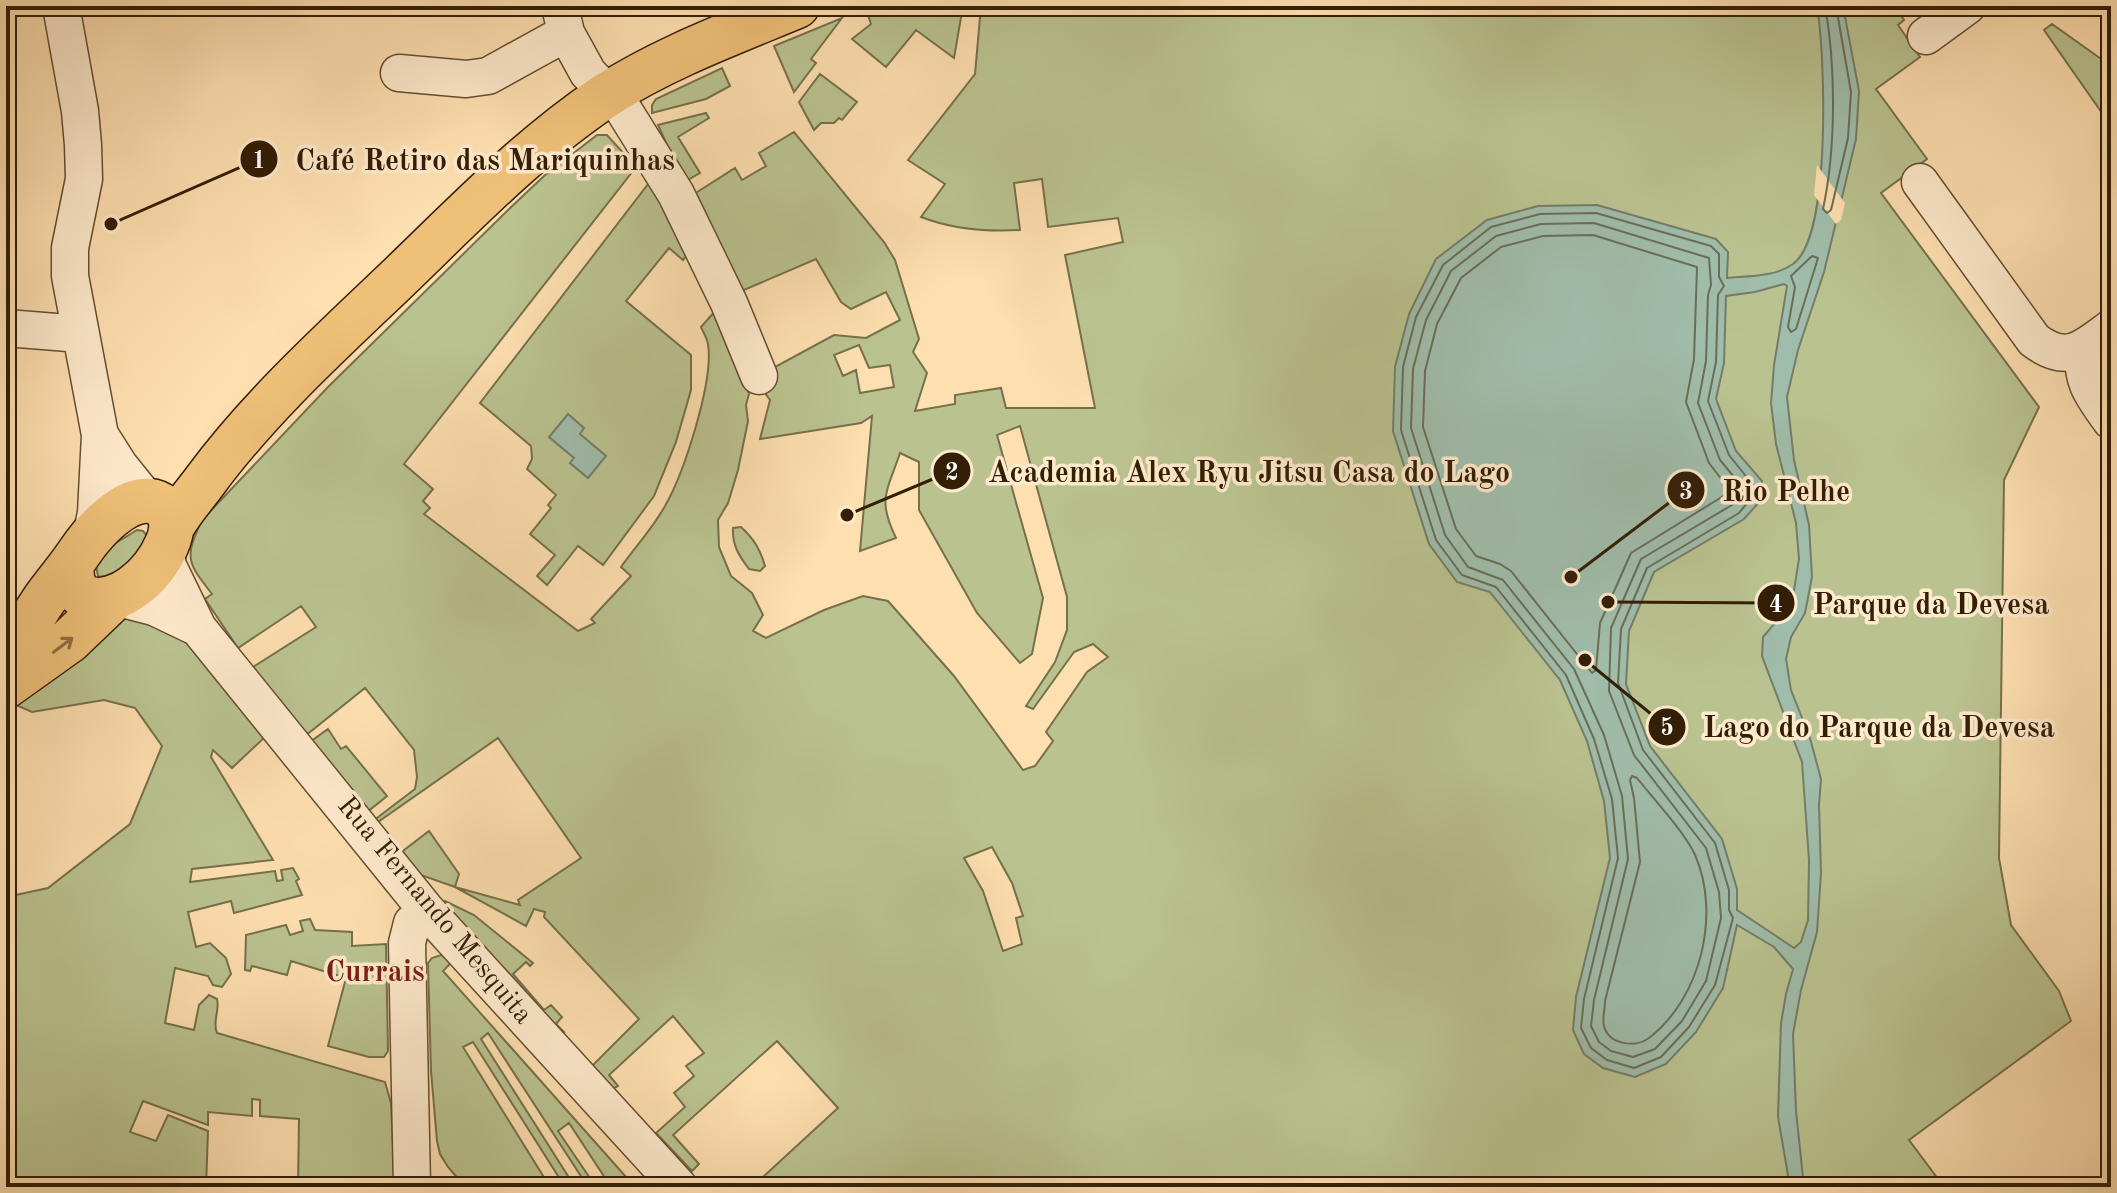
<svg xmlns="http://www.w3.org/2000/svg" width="2117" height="1193" font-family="'Old Standard TT',serif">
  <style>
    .green { fill: #bac390; stroke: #76704b; stroke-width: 2; fill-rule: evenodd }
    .water { fill: #a0bdab; stroke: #747d69; stroke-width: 2; fill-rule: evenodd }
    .pier { fill: #fedfb0 }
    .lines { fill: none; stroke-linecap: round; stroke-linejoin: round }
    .shore { stroke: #6a6e58; stroke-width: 2 }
    .minor-casing { stroke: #664e30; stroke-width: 39 }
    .major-casing { stroke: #331e06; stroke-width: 47 }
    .minor { stroke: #feeacc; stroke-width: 36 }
    .major { stroke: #efc078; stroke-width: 44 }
    .oneway { stroke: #916f3f }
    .labels { text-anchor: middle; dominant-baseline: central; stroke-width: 7; stroke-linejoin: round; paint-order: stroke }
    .street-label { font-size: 28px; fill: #331e06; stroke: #feeacc }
    .neighbourhood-label { font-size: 30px; font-weight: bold; fill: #7a1f14; stroke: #feeacc }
    .leader { fill: none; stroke: #331e06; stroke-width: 3 }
    .callout-dot { fill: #331e06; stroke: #feeacc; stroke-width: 3 }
    .mark-label { font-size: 24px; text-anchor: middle; font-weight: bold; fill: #fff }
    .callout-label { font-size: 30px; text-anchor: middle; font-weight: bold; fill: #331e06; stroke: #feeacc; stroke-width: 7; stroke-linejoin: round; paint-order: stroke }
  </style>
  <rect width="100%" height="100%" fill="#fedfb0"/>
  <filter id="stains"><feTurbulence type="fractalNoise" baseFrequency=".0025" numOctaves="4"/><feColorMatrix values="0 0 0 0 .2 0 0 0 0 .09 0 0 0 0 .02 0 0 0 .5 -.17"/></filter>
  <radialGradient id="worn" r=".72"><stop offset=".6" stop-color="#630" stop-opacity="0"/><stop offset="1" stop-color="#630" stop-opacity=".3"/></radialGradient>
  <path class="green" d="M908 6H963L954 58 916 30 886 67 852 39 871 24 867 12Z
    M981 6H1913L1901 15 1904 20 1898 25 1920 57 1876 89 1927 159 1881 193 2039 407 2004 480 1999 858 2011 925 2059 991 2071 1021 1909 1140 1944 1187H752L838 1108 777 1041 673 1135 699 1164 692 1171 656 1133 685 1107 674 1093 694 1076 686 1066 704 1053 673 1016 609 1075 618 1086 607 1092 588 1070 639 1019 544 917 545 912 534 909 526 926 455 887 415 873 399 854 429 831 459 874 455 887 520 905 518 900 581 858 498 738 375 824 373 821 415 789 417 777 414 750 365 688 305 736 253 667 316 627 301 606 238 648 205 599 212 594C187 562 184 558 202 520L328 387 508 210 544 176 597 135H607L636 167 404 464 433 489 423 501 430 508 424 514 578 631 595 623 591 619 631 576 621 567C635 547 653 528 665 506 684 473 714 381 708 344 707 338 703 332 701 327L717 309 749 394 746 405 748 421 738 470 728 503 718 520 719 547 731 576 752 593 763 615 753 631 766 638 824 610 863 596 888 601 954 676 1023 770 1035 766 1053 741 1046 732 1087 672 1108 657 1093 644 1074 652 1033 709 1026 706 1055 662 1067 630V597L1020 426 997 435 1043 598 1032 654 1020 663 977 613 919 510V462L900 453C887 492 877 499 896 538L860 551 872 416 861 423 760 439 770 400 759 385 773 368 834 335 866 338 900 320 886 292 851 309 841 302 816 259 737 293 691 196 735 168 742 180 766 166 759 153 794 132 884 242 895 260 919 339 913 352 927 373 915 411 955 404V395L1001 388 1006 408H1095L1065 255 1123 242 1118 218 1048 227 1042 179 1014 183 1020 230C986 232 952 229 921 217L945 184 908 160 975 74ZM859 345 869 368 890 365 894 387 860 393 856 370 843 376 834 355ZM992 847 1012 883 1023 916 1016 918 1022 944 1003 951 983 891 964 858Z
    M842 18 811 59 816 63 794 92 774 46Z
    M2052 24 2111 66 2109 123 2044 30Z
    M722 68 730 86 706 99 652 113V105L656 99Z
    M820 74 857 102 842 120 839 118 834 123H821L814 130 799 102Z
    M706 113 709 118 678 137 700 173 684 182 658 125Z
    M652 179 687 255 683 260 669 248 626 301 691 355V390L676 442 654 496 603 565 578 546 547 585 537 576 555 555 530 534 551 508 548 505 556 495 527 469 532 459 531 446 480 403Z
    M741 527C754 539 760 549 765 566L760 571 749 569C739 556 732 545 733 528Z
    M137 530 143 531 147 536C146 540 145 545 143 549 136 560 110 580 98 576L96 566 111 546Z
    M142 616 182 633 266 736 232 768 213 750 211 757 273 860 192 869 190 882 275 871 277 881 283 880 281 870 293 868 299 879 296 881 302 895 234 913 231 901 188 912 196 947 210 943 226 958 231 974 222 987 213 985 208 976 175 968 165 1023 194 1030 199 1005 209 995 217 999C220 1010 212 1023 217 1033L385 1082 391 1103 395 1187H298L299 1119 260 1116V1100L252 1099V1116L208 1112V1125L143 1101 130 1132 156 1141 168 1115 208 1131 206 1187H6V897L48 888 130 824 162 746 135 708 104 700 32 712 16 705 121 617Z
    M328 729 341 749 346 746 387 796 366 813 310 742Z
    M445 901 474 915 533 963 530 966 526 962 513 974 544 1010 551 1005 562 1017 556 1024 564 1032 556 1034 442 906Z
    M310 919 315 930 352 932V946L386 944 388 1051 384 1057H369L328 1046 346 978 291 961 287 975 252 966 250 971 245 970 246 935 286 925 290 935 303 931 300 921Z
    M441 955 452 962 443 971 635 1187H611L569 1123 558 1131 596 1187H588L488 1033 481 1039 575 1187H565L473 1042 463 1047 550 1187H465L448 1167 440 1154 437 1141 431 1071 428 963 432 958Z"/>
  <path class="water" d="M1817 6H1843L1859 91 1856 139 1824 272 1798 350 1787 397 1794 460 1809 525 1812 577 1805 613 1791 637 1786 659 1791 690 1810 738 1821 779 1819 805 1821 873 1817 932 1801 990 1793 1034 1796 1111 1804 1187H1790L1778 1117 1781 1023 1786 994 1793 969 1774 947 1737 925 1723 988 1696 1032 1666 1064 1635 1077 1603 1068 1584 1054 1573 1030 1576 997 1610 858 1604 801 1587 741 1560 680 1490 592 1457 582 1429 544 1393 431 1395 367 1409 314 1436 259 1487 220 1538 206 1597 205 1716 239 1728 252 1727 278C1749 276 1775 277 1793 264 1832 237 1825 52 1817 6ZM1784 284 1787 286 1774 365 1771 403 1776 444 1796 523 1799 559 1792 603 1763 637 1762 656 1802 762 1809 860 1808 920 1801 942 1794 948 1737 910V889L1722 839 1650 746 1626 684 1629 631 1654 572 1744 519 1760 501 1762 481 1736 451 1716 399 1724 363 1726 296 1755 292Z
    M568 414 584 428 580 434 606 456 588 478 570 463 574 458 549 437Z"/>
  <path class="pier" d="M1817 165 1845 203 1841 220 1836 224 1814 195Z"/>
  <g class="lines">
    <path class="shore" d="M1825 6C1836 66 1836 149 1823 209L1827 213 1831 210 1848 138 1851 92 1836 6
      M1596 213 1711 246 1719 254V277L1724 286 1718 295 1716 362 1708 401 1729 455 1753 485 1752 497 1739 513 1647 568 1621 629 1618 683 1643 750 1715 843 1729 890V910L1733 918 1715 985 1689 1027 1661 1057 1634 1068 1607 1060 1591 1048 1581 1028 1584 999 1618 858 1612 799 1594 739 1566 675 1496 587 1462 575 1436 540 1401 430 1403 367 1416 317 1443 265 1491 227 1540 214Z
      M1594 223 1709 258 1711 285 1708 295 1706 361 1698 403 1720 460 1743 488 1742 494 1732 505 1641 559 1611 628 1609 691 1634 755 1706 848 1719 892 1721 918 1706 981 1682 1021 1655 1049 1633 1057 1611 1051 1599 1042 1591 1026 1594 1000 1628 859 1622 796 1604 735 1574 669 1503 580 1468 567 1445 535 1411 428 1413 369 1426 320 1451 271 1496 236 1541 224Z
      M1593 235 1697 267 1694 359 1686 402 1709 463 1729 489 1725 495 1631 553 1600 623 1596 670 1592 673 1511 571 1500 564 1476 556 1456 529 1423 427 1425 371 1437 324 1461 278 1501 247 1543 236Z
      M1812 256 1818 258 1796 329 1791 332 1788 327 1795 287 1791 276Z
      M1632 776 1637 778C1652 797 1686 834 1695 855 1721 914 1701 998 1649 1038 1636 1048 1609 1045 1604 1026 1602 1019 1605 1009 1605 1001L1640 862 1634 798 1630 780Z"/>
    <g class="minor-casing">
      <path id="minor" d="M61 6 80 111 83 145 84 179 70 248V276L100 435 96 513 91 537
        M560 6 566 33 588 73 623 109 676 194 729 303 759 376
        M1926 36 1967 6
        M399 73 466 79 488 76 566 33
        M1920 182 2034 340C2067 365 2083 349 2111 328
        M6 328 81 334
        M2084 348C2080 381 2093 396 2111 421
        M100 435 119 465 148 501
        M165 548 168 566 198 628 427 911 679 1187
        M115 597 154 607 198 628
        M412 1187 407 943 412 923 427 911"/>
    </g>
    <g class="major-casing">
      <path id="major" d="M173 525C182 509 194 496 205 481 258 409 327 346 392 284 461 218 526 149 605 96 664 58 732 33 797 6
        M6 665C19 642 31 618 46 597 57 582 69 568 79 553 92 534 107 517 127 506 158 490 181 513 167 544 160 561 148 576 133 587 106 607 67 607 72 563
        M6 686 69 641 115 597"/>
    </g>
    <use href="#minor" class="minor"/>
    <use href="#major" class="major"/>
  </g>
  <defs><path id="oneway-shaft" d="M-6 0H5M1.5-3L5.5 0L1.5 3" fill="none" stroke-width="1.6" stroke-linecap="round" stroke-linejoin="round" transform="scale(2)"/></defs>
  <use class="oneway" href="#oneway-shaft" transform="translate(63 645) rotate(-37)"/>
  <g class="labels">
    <g class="street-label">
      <text transform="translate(434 911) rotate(50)">Rua Fernando Mesquita</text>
    </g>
    <g class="neighbourhood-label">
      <text x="375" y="973">Currais</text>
    </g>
  </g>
  <path class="leader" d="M111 224L259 159M847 515L952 471M1571 577L1686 490M1608 602L1776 603M1585 660L1667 727"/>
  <g class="callout-dot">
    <circle cx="111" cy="224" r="8"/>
    <circle cx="847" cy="515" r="8"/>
    <circle cx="1571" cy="577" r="8"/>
    <circle cx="1608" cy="602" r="8"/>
    <circle cx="1585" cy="660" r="8"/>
    <circle cx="259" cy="159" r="20"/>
    <circle cx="952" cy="471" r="20"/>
    <circle cx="1686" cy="490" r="20"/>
    <circle cx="1776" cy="603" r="20"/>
    <circle cx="1667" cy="727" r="20"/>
  </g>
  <g class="mark-label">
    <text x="259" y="168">1</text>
    <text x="952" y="480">2</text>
    <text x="1686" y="499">3</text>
    <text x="1776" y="612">4</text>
    <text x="1667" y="735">5</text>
  </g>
  <g class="callout-label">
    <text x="485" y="170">Café Retiro das Mariquinhas</text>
    <text x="1249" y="482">Academia Alex Ryu Jitsu Casa do Lago</text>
    <text x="1786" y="501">Rio Pelhe</text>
    <text x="1931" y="614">Parque da Devesa</text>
    <text x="1879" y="737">Lago do Parque da Devesa</text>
  </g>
  <rect width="2117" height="1193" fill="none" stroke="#fedfb0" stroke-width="32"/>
  <rect x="8" y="8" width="2101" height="1177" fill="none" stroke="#331e06" stroke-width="4"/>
  <rect x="16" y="16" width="2085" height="1161" fill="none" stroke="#331e06" stroke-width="2"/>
  <rect width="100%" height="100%" filter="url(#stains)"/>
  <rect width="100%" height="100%" fill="url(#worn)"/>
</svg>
